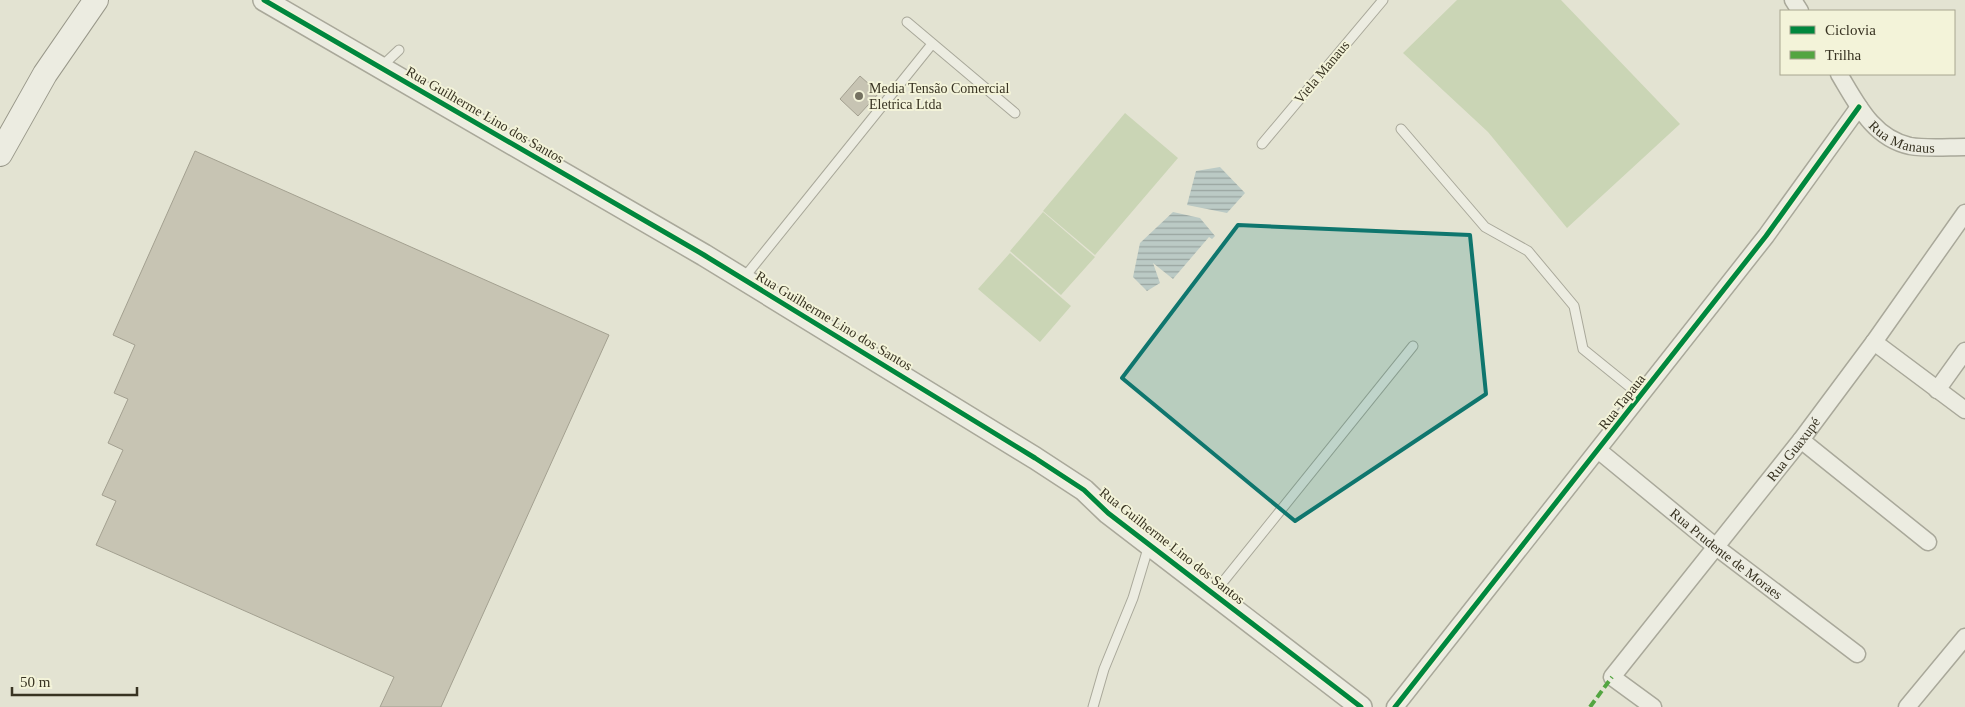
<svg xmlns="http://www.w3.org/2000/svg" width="1965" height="707" font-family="Georgia,serif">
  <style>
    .pitch { fill: #cad5b5 }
    .water { fill: url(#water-rules) }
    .building { fill: #c7c4b3; stroke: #a3a090 }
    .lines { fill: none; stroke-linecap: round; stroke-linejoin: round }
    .service-casing { stroke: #a9a89a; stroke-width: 11 }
    .minor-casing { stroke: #a9a89a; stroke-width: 19 }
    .tertiary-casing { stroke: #a9a89a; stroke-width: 24 }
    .secondary-casing { stroke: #99988a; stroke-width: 26 }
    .service { stroke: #ecece1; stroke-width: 9 }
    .minor { stroke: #ecece1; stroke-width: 16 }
    .tertiary { stroke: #ecece1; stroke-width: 21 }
    .secondary { stroke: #ecece1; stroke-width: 24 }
    .quiet { stroke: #53a541; stroke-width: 4; stroke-dasharray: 8 4; stroke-linecap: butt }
    .cycleway-casing { stroke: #f3f3d9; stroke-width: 8 }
    .cycleway { stroke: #00873e; stroke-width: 5 }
    .marked { fill: #0f766e; fill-opacity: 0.2; stroke: #0f766e; stroke-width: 4; stroke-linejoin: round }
    .poi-dot { fill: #747160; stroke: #f3f3d9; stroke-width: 2 }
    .labels { text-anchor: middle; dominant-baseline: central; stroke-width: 4; stroke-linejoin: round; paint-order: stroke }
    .street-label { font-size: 14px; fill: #383322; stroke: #f3f3d9 }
    .poi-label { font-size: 14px; fill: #383322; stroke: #f3f3d9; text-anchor: start }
  </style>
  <defs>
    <pattern id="water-rules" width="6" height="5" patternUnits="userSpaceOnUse" patternTransform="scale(1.25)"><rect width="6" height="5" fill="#bbcac5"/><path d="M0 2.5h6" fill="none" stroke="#99a5a0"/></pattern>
  </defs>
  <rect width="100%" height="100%" fill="#e3e3d2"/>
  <path class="pitch" d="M1457 0H1561L1680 124 1567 228 1488 132 1403 53Z
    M1125 113 1178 158 1095 255 1043 211Z
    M1043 212 1095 257 1061 295 1010 251Z
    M1010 253 1071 306 1040 342 978 289Z"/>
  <path class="water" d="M1220 167 1245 193 1227 213 1187 205 1196 171Z
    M1173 212 1200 218 1215 236 1212 239 1209 237 1173 279 1153 263 1160 283 1147 291 1133 277 1140 243Z"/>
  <path class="building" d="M860 76 879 93 858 116 840 99Z
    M195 151 609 335 441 707H380L394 677 96 545 116 501 102 495 123 450 108 443 128 399 114 393 135 345 113 335Z"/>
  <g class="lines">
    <g class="service-casing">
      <path id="service" d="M907 22 1015 113
        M381 67 399 50
        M1401 129 1485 227 1528 251 1574 306 1583 349 1641 396
        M1262 144 1383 0
        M743 279 932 44
        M1214 593 1413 346
        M1093 707 1104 669 1133 598 1149 545"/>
    </g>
    <g class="minor-casing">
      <g id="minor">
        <path d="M1793 0 1800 11"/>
        <path id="s1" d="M1839 74C1857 104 1873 138 1910 146 1927 149 1948 147 1965 147"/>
        <path d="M1874 342 1965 410"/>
        <path d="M1937 390 1965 351"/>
        <path d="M1801 440 1928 542"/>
        <path id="s2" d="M1598 450 1716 547 1857 654"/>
        <path d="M1395 707 1766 236 1859 107"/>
        <path id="s3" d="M1653 707 1612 677 1801 440 1874 342 1965 213"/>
        <path d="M1907 707 1965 637"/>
      </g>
    </g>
    <g class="tertiary-casing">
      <path id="tertiary" d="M264 0 704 255 1035 458 1084 490 1108 513 1361 707"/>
    </g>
    <g class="secondary-casing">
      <path id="secondary" d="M0 154 45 74 96 0"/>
    </g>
    <use href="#service" class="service"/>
    <use href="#minor" class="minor"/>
    <use href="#tertiary" class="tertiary"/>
    <use href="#secondary" class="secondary"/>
    <path class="quiet" d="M1590 707 1612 677"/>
    <g class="cycleway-casing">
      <path id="cycleway" d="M264 0 704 255 1035 458 1084 490 1108 513 1361 707
        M1395 707 1766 236 1859 107"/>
    </g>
    <use href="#cycleway" class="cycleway"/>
  </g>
  <path class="marked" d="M1238 225 1470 235 1486 394 1295 521 1122 378Z"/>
  <circle class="poi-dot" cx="859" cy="96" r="5"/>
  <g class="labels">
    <g class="street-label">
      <text transform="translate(1322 72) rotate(-50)">Viela Manaus</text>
      <text transform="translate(485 115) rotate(30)">Rua Guilherme Lino dos Santos</text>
      <text stroke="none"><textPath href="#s1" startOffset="94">Rua Manaus</textPath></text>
      <text transform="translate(834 321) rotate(31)">Rua Guilherme Lino dos Santos</text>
      <text transform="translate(1622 402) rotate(-52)">Rua Tapaua</text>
      <text stroke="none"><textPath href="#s3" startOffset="342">Rua Guaxupé</textPath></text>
      <text transform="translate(1172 546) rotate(38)">Rua Guilherme Lino dos Santos</text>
      <text stroke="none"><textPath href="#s2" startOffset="165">Rua Prudente de Moraes</textPath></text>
    </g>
    <g class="poi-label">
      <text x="869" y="88">Media Tensão Comercial<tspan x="869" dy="16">Eletrica Ltda</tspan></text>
    </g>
  </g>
  <rect x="1780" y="10" width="175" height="65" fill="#f3f3d9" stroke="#a8a690"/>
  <rect x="1790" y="26" width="25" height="8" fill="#00873e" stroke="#a8a690"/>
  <text x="1825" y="35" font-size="15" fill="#383322">Ciclovia</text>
  <rect x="1790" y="51" width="25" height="8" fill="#53a541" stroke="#a8a690"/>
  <text x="1825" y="60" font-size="15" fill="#383322">Trilha</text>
  <path d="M12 687v8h125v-8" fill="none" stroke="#383322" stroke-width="2.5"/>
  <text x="20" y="687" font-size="15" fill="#383322" stroke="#f3f3d9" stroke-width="4" paint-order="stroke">50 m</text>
</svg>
